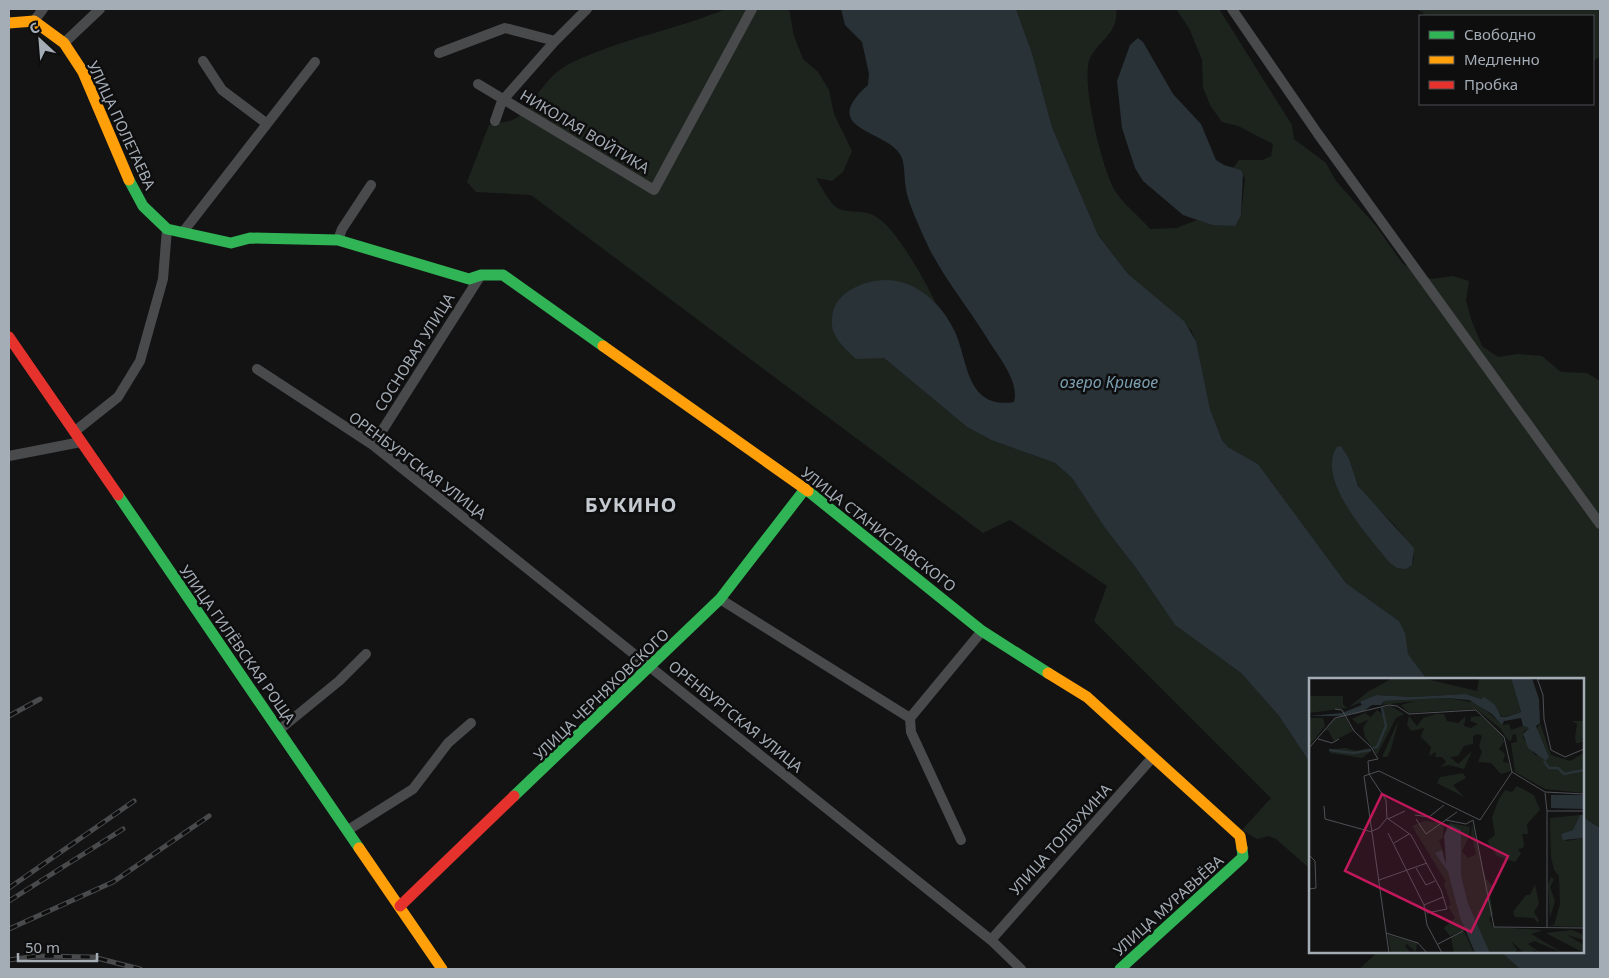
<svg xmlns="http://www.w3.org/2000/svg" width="1609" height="978" font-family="'Noto Sans',sans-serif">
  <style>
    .green { fill: #1d241e; fill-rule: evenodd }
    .water { fill: #293237 }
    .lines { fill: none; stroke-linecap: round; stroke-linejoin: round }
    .street { stroke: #484a4c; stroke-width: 10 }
    .fast { stroke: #30b455; stroke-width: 11 }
    .slow { stroke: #ff9f0a; stroke-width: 11 }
    .jam { stroke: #e5322d; stroke-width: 11 }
    .rail-casing { stroke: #484a4c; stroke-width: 5 }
    .rail { stroke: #0e0e0f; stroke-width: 3; stroke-dasharray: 9; stroke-linecap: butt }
    .labels { text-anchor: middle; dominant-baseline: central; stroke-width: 5; stroke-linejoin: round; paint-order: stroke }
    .street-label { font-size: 15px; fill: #a4acb5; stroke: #0e0e0f }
    .water-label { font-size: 16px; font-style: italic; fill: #7b9eb0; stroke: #0e0e0f }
    .district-label { font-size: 20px; font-weight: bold; letter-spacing: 1px; fill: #c5cad1; stroke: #0e0e0f }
    .inset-river { fill: none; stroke: #293237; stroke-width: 2.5 }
    .inset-road { fill: none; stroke: #4d5054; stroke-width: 1 }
    .view { fill: #c2185b; fill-opacity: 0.15; stroke: #c2185b; stroke-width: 2.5 }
    .inset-edge { fill: none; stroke: #a4acb5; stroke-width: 2.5 }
  </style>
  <rect width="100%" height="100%" fill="#131314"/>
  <path class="green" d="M726 9H789L794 36 803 59 818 72 829 90 834 114 852 151 843 172 832 181 816 178C822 187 829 204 839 209 850 213 863 210 873 215 896 226 924 280 936 303L917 288 856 358H884L967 427 991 440 1055 463 1072 478 1105 528 1136 568 1175 625 1241 673 1279 716 1310 763V869L1276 839 1269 836 1257 839 1242 830 1271 798 1094 621 1107 586 1010 520 983 533 531 195 476 192 467 182 489 125C497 123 512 122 518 117 538 100 543 77 571 63 620 39 675 30 726 9Z
    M1016 9H1116C1119 33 1099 40 1090 58 1080 80 1102 168 1114 189 1121 202 1140 217 1150 229L1177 228 1197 220 1212 225 1241 215 1245 179 1241 170 1233 168 1239 160H1263L1271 156 1273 144 1238 126 1222 122 1210 105 1203 87 1202 60 1189 28 1176 9H1219L1292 125 1294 139 1326 163 1336 181 1376 226 1403 264 1431 279 1453 276 1469 281 1466 300 1471 319 1482 346 1498 357 1518 354 1542 356 1561 372 1587 373 1600 381V828L1583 817V679H1427L1408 654 1399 621 1346 583 1258 464 1228 447 1222 440 1210 409 1196 341 1191 330 1128 274 1098 235 1052 127 1032 53ZM1335 450 1349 459C1357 500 1379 504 1401 533 1407 540 1410 550 1414 557L1412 565 1406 569Z
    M1417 9H1600V57L1593 61V16H1427Z
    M1378 952H1501L1520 969H1359Z"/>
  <path class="water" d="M841 9H1016L1032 53 1052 127 1098 235 1128 274 1184 321 1196 341 1210 409 1222 440 1228 447 1258 464 1346 583 1399 621 1405 633 1408 654 1427 679H1310V763L1279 716 1241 673 1175 625 1136 568 1105 528 1072 478 1055 463 991 440 967 427 884 358 856 359C844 347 830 337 832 318 833 304 842 293 856 287 898 267 937 293 955 332 968 360 966 410 1014 402 1020 381 997 355 987 338 969 309 947 282 931 252 924 237 908 204 906 189 904 179 905 167 902 158 891 129 815 132 868 85L869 74 862 42 845 25Z
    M1138 38 1143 42 1173 94 1201 124 1216 160 1224 165 1241 170 1243 174 1241 215 1235 226 1212 225 1183 215 1143 181 1135 168 1122 128 1117 81 1130 45Z
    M1341 446 1349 459 1358 486 1414 548 1412 565 1406 569 1397 568 1389 562C1370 538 1315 479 1337 447Z
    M1583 817 1600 828V969H1520L1501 952H1583Z"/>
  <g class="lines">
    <path class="street" d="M1232 9 1318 134 1600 524
      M34 21 43 9
      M64 43 100 9
      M439 53 505 28 555 41 587 9
      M203 61 222 90 266 123
      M478 84 654 190 752 9
      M495 121 502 101 555 41
      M183 232 315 62
      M338 240 342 229 371 185
      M257 369 373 445 991 940 1021 969
      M74 432 118 397 140 361 163 279 167 229
      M373 445 481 275
      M9 456 81 442
      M720 599 910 718 982 631
      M910 718 911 732 961 840
      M279 730 339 681 366 654
      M348 830 413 789 448 743 471 723
      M991 940 1152 758"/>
    <path class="fast" d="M129 180 143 206 167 229 231 243 250 238 338 240 469 279 481 275H503L603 346
      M808 491 982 631 1048 673
      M118 495 359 848
      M514 796 720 599 805 489
      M1120 969 1243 857 1242 848"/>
    <path class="slow" d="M9 23 34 21 64 43 83 72 129 180
      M603 346 808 491
      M1048 673 1087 697 1240 836 1242 848
      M359 848 442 969"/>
    <path class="jam" d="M9 337 118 495
      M400 906 514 796"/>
    <g class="rail-casing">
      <path id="rail" d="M9 716 40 699
        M9 888 134 801
        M9 901 123 829
        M9 929 113 882 209 816
        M9 960 36 956 93 957 140 969"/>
    </g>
    <use href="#rail" class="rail"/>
  </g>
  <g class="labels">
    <g class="street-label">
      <text transform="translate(122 125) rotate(65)">УЛИЦА ПОЛЕТАЕВА</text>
      <text transform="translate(585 131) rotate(31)">НИКОЛАЯ ВОЙТИКА</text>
      <text transform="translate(414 352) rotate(-58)">СОСНОВАЯ УЛИЦА</text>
      <text transform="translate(418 465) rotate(37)">ОРЕНБУРГСКАЯ УЛИЦА</text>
      <text transform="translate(879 529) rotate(38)">УЛИЦА СТАНИСЛАВСКОГО</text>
      <text transform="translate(238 644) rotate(55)">УЛИЦА ГИЛЁВСКАЯ РОЩА</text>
      <text transform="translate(601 694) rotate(-44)">УЛИЦА ЧЕРНЯХОВСКОГО</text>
      <text transform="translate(736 716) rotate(39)">ОРЕНБУРГСКАЯ УЛИЦА</text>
      <text transform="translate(1060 839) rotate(-48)">УЛИЦА ТОЛБУХИНА</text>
      <text transform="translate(1168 905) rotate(-42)">УЛИЦА МУРАВЬЁВА</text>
    </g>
    <g class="water-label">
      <text x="1109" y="382">озеро Кривое</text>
    </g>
    <g class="district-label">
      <text x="631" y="504">БУКИНО</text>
    </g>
  </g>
  <g transform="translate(1309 678)">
    <rect width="275" height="275" fill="#131314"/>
    <path d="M84 0H113L168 13 170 0H202L212 34 194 39 173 21 157 16 103 19 67 17 50 24 53 28 50 25 40 29 60 13ZM0 18H34V26L38 30 0 35ZM138 20 168 25 194 47 200 46 202 52 214 48 220 50 214 54V60L226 77 240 79 228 51 231 45 242 77 261 83 275 75V115L236 111 206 94 202 65 208 64 207 57 204 56 202 63 198 61 192 51 167 31 100 35 92 27 106 23 73 27 75 23ZM82 28 95 36 87 40 68 77 56 59 54 50 59 42 49 46 43 41 56 35 62 39 68 32 73 36 72 29ZM127 36H135L138 43 149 45 157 38 155 48 162 50 169 46 161 43 162 39 172 38 193 56 195 64 190 71 196 76 194 84 200 85 202 93 192 96 182 85 169 84 173 74 170 68 173 58 169 56 164 58V66L155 68 149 78 141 79 149 86 163 73 155 91 140 87 132 89 137 84 133 79H126L127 74 120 78 122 69 112 59 115 50 102 53 98 46 100 38 108 48 114 40ZM36 39 44 53 25 63 19 52 16 53 25 41ZM0 40H14L16 48 0 68ZM90 41 82 71 78 79H73ZM263 43H275V60H272L274 63 270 65H267L266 59 268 46ZM37 70 47 73 61 70 62 73 53 80 21 75 23 71ZM154 95 157 100 144 107 155 119 128 105 131 99ZM208 108 225 117 231 132 218 146 219 156H213L215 166 214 170 209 171 212 176 206 184 188 178 178 163 186 157 183 139 190 121 196 112 203 114ZM271 137 264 152 252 156 257 163 275 160V249L239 248 245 247 251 226 250 198 245 192 242 179 241 140ZM115 143 135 145 134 160 130 162 135 176 129 178 139 194 156 252 141 258 135 250 146 240 139 228 142 227 135 206 137 204 103 148ZM142 145 161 149 160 159 153 173 159 180 167 176 162 156 163 146 177 201 184 208 181 218 184 236 180 240 184 249 234 252 222 256 254 275 225 263 219 266 232 275 223 272 226 275H215L202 263 208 272 205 275H181L159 225 152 197V157L137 147ZM242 199 245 201 241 209 246 223 241 240 239 207ZM226 206 230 226 225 234 230 242 229 245 225 240 206 239 204 234 217 217H221ZM263 252 275 257V262L258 257 275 267V275L237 255ZM155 253 165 275H145L142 259ZM79 257 108 265 107 274 98 266 96 268 102 275H82Z" fill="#1d241e"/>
    <path d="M202 0H223L230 21 231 45 227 48 240 79 237 83 219 70 214 56 220 50 214 48 212 40 195 43 193 47 183 36 160 22 138 20 75 23 72 27H63L55 33 33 38H0L33 35 53 27 51 24 43 27 67 17 103 19 157 16 172 21 175 19 186 27 192 39H197L212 34ZM242 117H275V131L242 130ZM271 137H275V160L254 162 252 156 264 152ZM143 147 152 152V197L159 225 181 275H166L151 239 139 194 126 175 133 172 137 186 135 158 139 148Z" fill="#293237"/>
    <path class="inset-river" d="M64 70 68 69 77 48 73 30M20 72 44 75 62 72M235 83 240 90H249L255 96 275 92"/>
    <path class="inset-road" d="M228 0 234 17 235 41 242 72 256 79 275 71M228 1H275M26 31 33 32 45 53 62 69 69 81 59 83 60 96 77 122 78 140 102 157 132 212 138 231 118 235M9 61 23 65 30 61M0 70 26 40 80 27 88 28 100 36 167 32 195 59 203 94 171 142 70 93 55 98 80 275M203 94 236 114 275 116M236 115 238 133H275M15 128 16 141 63 154M238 133V249M106 137 120 139 135 127M79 141 96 133M107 141 117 156 148 134M137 142 157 146 164 142M164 142 185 249 275 250M63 153 70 150 78 140M79 155 115 227 118 247 133 275M85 165 100 156M0 177 6 183 7 210 0 211M107 190 117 207 126 203M70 202 118 185M115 227 134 219M77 255 109 265 118 275M129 266 154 253"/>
    <path class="view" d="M73 116 199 178 162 254 36 193Z"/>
    <rect width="275" height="275" class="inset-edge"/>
  </g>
  <rect width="1609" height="978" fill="none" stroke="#a4acb5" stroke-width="20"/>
  <rect x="1419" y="15" width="175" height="90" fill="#0e0e0f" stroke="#4a4d51"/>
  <rect x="1429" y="31" width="25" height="8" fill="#30b455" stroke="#4a4d51"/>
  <text x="1464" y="40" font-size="15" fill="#a4acb5">Свободно</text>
  <rect x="1429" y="56" width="25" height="8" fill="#ff9f0a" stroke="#4a4d51"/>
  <text x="1464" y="65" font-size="15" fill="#a4acb5">Медленно</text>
  <rect x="1429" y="81" width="25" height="8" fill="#e5322d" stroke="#4a4d51"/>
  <text x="1464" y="90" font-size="15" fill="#a4acb5">Пробка</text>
  <g transform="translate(40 40) rotate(334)" stroke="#0e0e0f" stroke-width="4" paint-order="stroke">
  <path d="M0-4L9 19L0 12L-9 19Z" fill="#a4acb5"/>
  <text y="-8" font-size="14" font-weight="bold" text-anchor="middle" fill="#a4acb5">С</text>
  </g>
  <path d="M18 953v8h79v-8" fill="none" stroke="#a4acb5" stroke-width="2.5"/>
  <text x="25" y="953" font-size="15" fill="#a4acb5" stroke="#0e0e0f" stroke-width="4" paint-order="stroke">50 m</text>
</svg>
